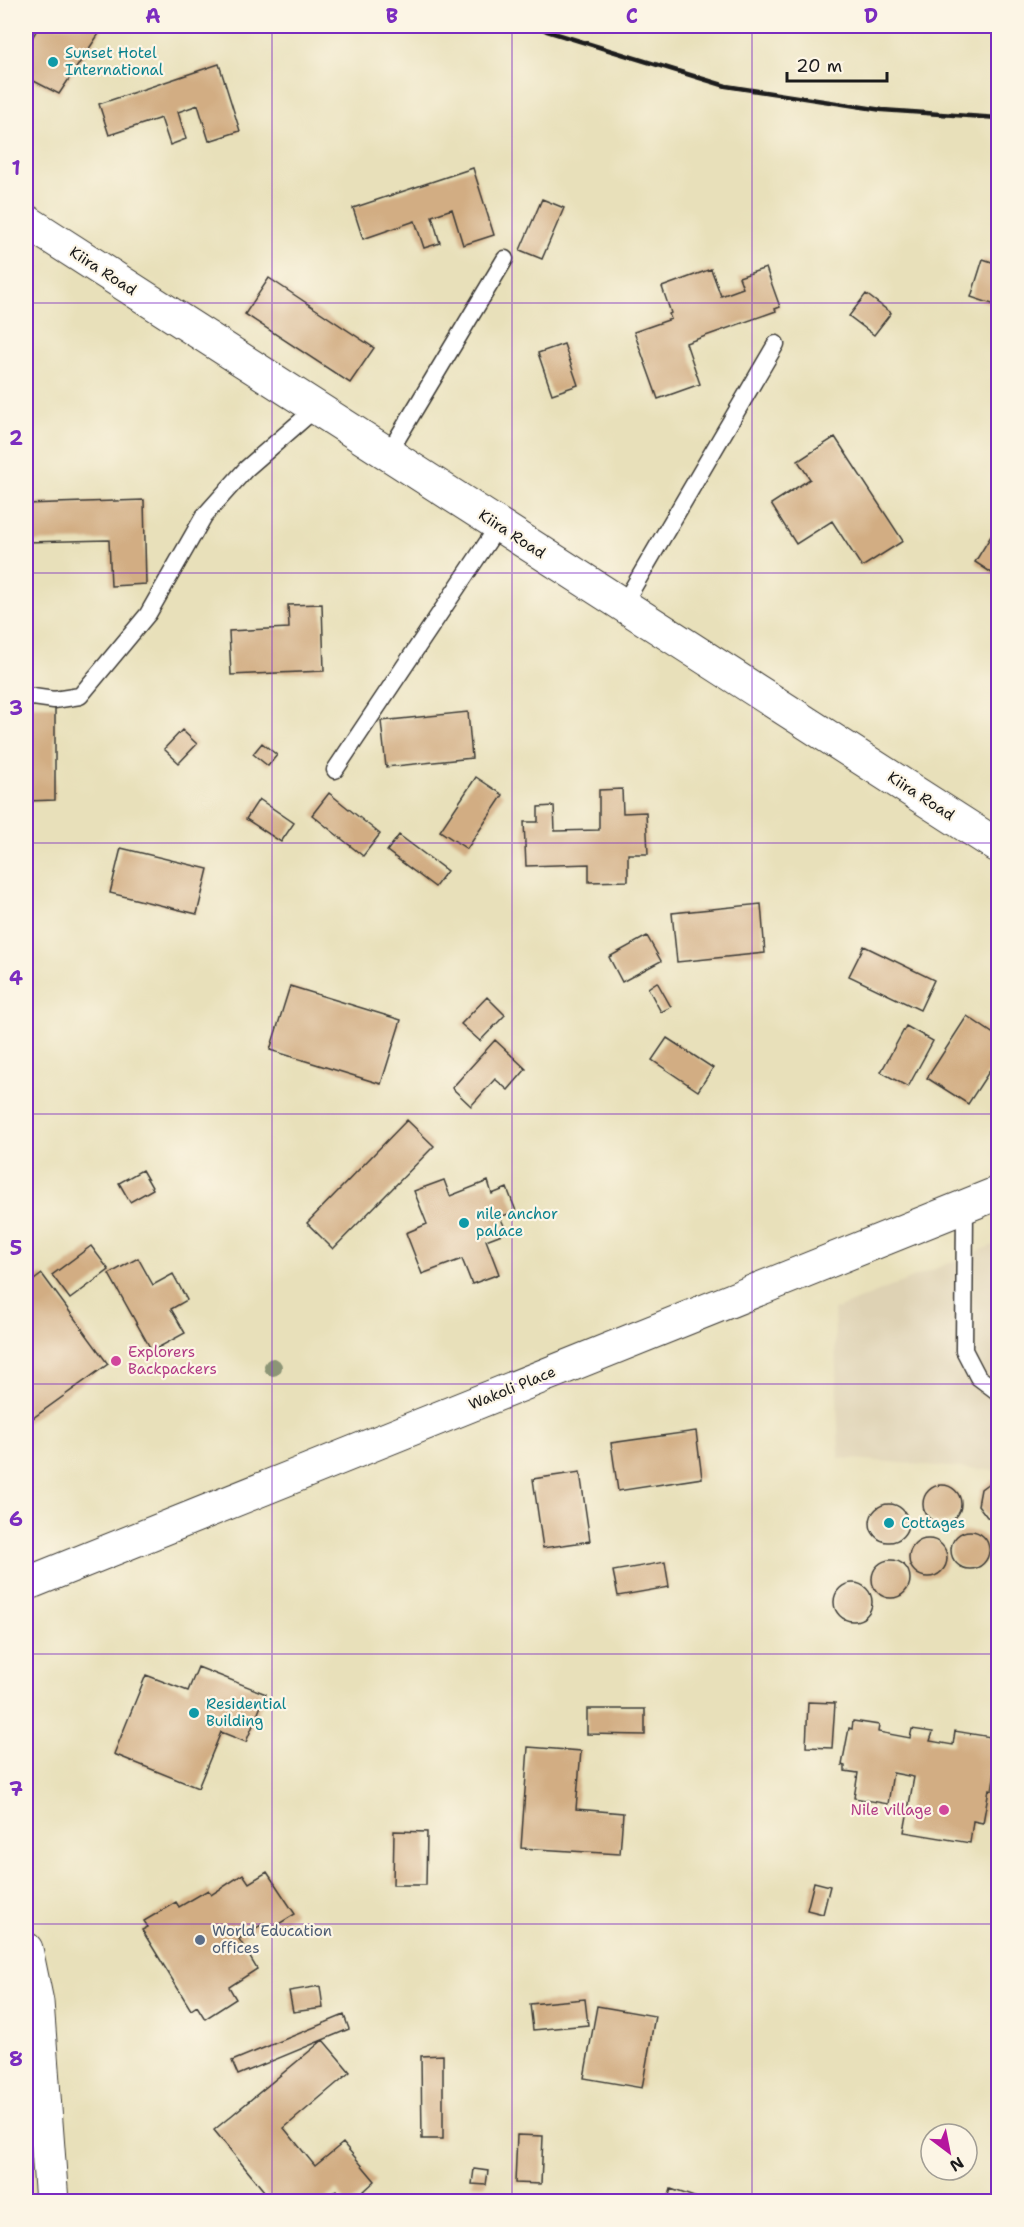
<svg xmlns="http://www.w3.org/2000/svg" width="1024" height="2227" font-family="'Shantell Sans',sans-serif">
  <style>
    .built { fill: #ded2b4 }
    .building { fill: #d2ad83 }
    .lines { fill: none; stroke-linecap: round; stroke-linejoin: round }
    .service-casing { stroke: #3b3934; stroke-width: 19 }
    .minor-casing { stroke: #3b3934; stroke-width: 35 }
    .service { stroke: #fff; stroke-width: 16 }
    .minor { stroke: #fff; stroke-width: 33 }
    .rail { stroke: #1c1c1c; stroke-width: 4.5 }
    .tree { fill: #8c9576 }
    .grid { fill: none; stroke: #7b2cbf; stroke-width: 1.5; stroke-opacity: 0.55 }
    .culture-dot { fill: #0f9aa8; stroke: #fcf5e5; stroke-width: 2 }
    .hotel-dot { fill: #d1479c; stroke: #fcf5e5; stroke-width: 2 }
    .service-dot { fill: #5c6f8a; stroke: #fcf5e5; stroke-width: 2 }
    .labels { text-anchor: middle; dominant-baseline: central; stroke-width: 4.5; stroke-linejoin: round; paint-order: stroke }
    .culture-label { font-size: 15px; fill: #0d838f; stroke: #fcf5e5; text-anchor: start }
    .street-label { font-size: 15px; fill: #1c1c1c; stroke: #fcf5e5 }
    .hotel-label { font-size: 15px; fill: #b23c85; stroke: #fcf5e5; text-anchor: start }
    .service-label { font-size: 15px; fill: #4e5e75; stroke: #fcf5e5; text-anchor: start }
    .neatline { fill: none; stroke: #7b2cbf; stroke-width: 2 }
    .grid-label { font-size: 20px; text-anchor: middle; font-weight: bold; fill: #7b2cbf }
  </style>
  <rect width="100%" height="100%" fill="#fcf5e5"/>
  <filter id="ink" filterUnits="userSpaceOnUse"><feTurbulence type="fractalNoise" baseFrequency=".0167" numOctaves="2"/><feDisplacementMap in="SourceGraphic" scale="12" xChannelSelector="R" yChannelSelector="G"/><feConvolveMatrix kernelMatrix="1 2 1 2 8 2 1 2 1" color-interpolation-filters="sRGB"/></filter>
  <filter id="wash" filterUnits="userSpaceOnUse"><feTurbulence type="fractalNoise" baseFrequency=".008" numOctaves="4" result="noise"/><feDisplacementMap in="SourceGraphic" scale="24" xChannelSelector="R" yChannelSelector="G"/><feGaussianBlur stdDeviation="1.35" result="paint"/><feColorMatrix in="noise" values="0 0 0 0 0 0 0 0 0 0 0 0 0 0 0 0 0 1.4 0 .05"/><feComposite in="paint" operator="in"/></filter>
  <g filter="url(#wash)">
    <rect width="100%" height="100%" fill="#e8e0ba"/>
    <path class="built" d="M998 1243V1471L839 1458 834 1310Z"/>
    <g id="blocks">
      <path class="building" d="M39 26H104L59 94 26 77V48Z
        M219 64 240 131 209 141 198 105 178 112 186 139 170 145 161 118 109 135 99 104Z
        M473 168 494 235 463 245 452 209 432 216 440 243 424 248 415 221 363 239 353 208Z
        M542 199 564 208 542 259 520 250Z
        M983 259 998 264V306L971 297Z
        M766 268 780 307 775 309 776 311 686 343 700 384 658 399 634 332 671 319 669 314 671 313 662 287 711 269 721 296 743 288 739 277Z
        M269 278 374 348 350 383 245 314Z
        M866 294 891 313 874 335 849 316Z
        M564 344 578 385 552 394 538 353Z
        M835 437 903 541 862 567 832 521 796 544 771 504 810 479 798 461Z
        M144 500 146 584 111 586 109 540 26 542V504Z
        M991 536 998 541V577L975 562Z
        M322 604 324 671 231 675 229 631 289 628 288 605Z
        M26 706H55V800L26 801Z
        M468 712 472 758 386 767 381 721Z
        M182 730 197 744 179 763 164 749Z
        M262 743 277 755 268 766 253 754Z
        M476 777 503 795 467 849 440 831Z
        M622 789 623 813 646 812 648 854H628V881L589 882V864L526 866 524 822H538V807L554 806 555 831 599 830V790Z
        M329 793 380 834 363 856 312 815Z
        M259 799 294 823 281 842 246 819Z
        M399 835 447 871 435 887 387 851Z
        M121 848 208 869 197 914 110 893Z
        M761 904 765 953 677 962 672 913Z
        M647 936 661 961 622 982 609 957Z
        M864 946 934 980 920 1010 849 976Z
        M657 982 671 1007 661 1012 648 988Z
        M290 986 401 1020 381 1084 270 1050Z
        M487 997 505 1015 480 1041 461 1024Z
        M967 1016 998 1037V1058L968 1104 927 1078Z
        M906 1026 933 1041 908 1087 881 1072Z
        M667 1038 713 1068 698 1091 652 1060Z
        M495 1040 526 1069 508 1090 495 1079 471 1106 452 1088Z
        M407 1120 434 1146 333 1249 307 1223Z
        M142 1170 153 1189 130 1202 119 1183Z
        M444 1180 450 1196 488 1181 492 1194 507 1188 516 1211 500 1217 507 1232 486 1240 499 1274 472 1284 462 1259 422 1274 406 1233 427 1224 414 1191Z
        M91 1246 109 1270 70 1299 52 1275Z
        M138 1258 153 1285 173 1274 187 1300 171 1309 185 1333 152 1351 109 1274Z
        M42 1274 108 1364 26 1423V1286Z
        M696 1431 702 1478 618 1491 611 1443Z
        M580 1472 590 1541 543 1548 533 1479Z
        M993 1480 998 1481V1519L987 1517 978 1505 981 1489Z
        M923 1504a19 19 0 1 1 38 0a19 19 0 1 1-38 0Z
        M870 1523a19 19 0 1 1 38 0a19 19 0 1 1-38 0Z
        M951 1550a19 19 0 1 1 38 0a19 19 0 1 1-38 0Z
        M909 1558a19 19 0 1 1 38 0a19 19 0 1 1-38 0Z
        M997 1542H998V1561L995 1556Z
        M872 1579a19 19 0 1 1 38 0a19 19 0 1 1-38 0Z
        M665 1562 669 1587 618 1596 613 1571Z
        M834 1602a19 19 0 1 1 38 0a19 19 0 1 1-38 0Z
        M198 1667 266 1694 246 1742 221 1732 198 1788 114 1754 146 1675 188 1691Z
        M808 1702 835 1703 832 1748 806 1747Z
        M587 1709H645V1735L587 1734Z
        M853 1721 879 1725 878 1732 910 1738 912 1729 933 1732 930 1741 953 1745 955 1731 997 1738 995 1752 998 1753 992 1790 989 1789 983 1823 973 1821 970 1843 904 1832 914 1777 893 1773 888 1804 854 1798 858 1773 845 1771V1766L842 1765 849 1728 852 1729Z
        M528 1747 581 1751 576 1809 623 1813 620 1854 521 1848Z
        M394 1831 427 1832 426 1885H393Z
        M267 1872 295 1914 269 1930 264 1923 239 1939 257 1969 229 1987 236 1999 205 2019 197 2006 191 2010 142 1930 148 1927 144 1921 176 1902 179 1907 208 1890 211 1895 243 1874 249 1883Z
        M814 1882 830 1886 823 1914 807 1910Z
        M320 1986 323 2008 293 2012 289 1991Z
        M585 1999 588 2025 533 2030 530 2004Z
        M597 2006 655 2016 642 2088 584 2078Z
        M344 2015 349 2029 238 2075 232 2061Z
        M323 2040 350 2072 284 2128 315 2166 343 2143 375 2181 352 2202H346L336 2190 322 2202H273L214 2130Z
        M443 2055V2139H422L421 2056Z
        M517 2135 543 2136 541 2184 515 2183Z
        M474 2169 488 2171 486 2185 472 2184Z
        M671 2189 706 2201V2202H667Z"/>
    </g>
  </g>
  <g filter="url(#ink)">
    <use href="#blocks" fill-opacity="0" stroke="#3b3934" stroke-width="1.5"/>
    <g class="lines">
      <g class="service-casing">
        <path id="service" d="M388 454 505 259
          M623 605 776 344
          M26 696 54 700 80 696 148 614 204 516 246 469 316 408
          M335 770 499 525
          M965 1207 964 1350 978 1377 998 1392"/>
      </g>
      <g class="minor-casing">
        <path id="minor" d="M26 221 998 846
          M26 1584 998 1193
          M26 1949 37 2002 52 2202"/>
      </g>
      <use href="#service" class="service"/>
      <use href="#minor" class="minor"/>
      <path class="rail" d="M538 26 547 31 726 86 882 110 998 118"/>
    </g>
    <circle class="tree" cx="273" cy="1367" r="9"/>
  </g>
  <path class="grid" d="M272 26V2202M512 26V2202M752 26V2202M26 303H998M26 573H998M26 843H998M26 1114H998M26 1384H998M26 1654H998M26 1924H998"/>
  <g class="culture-dot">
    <circle cx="53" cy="62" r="6"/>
    <circle cx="464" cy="1223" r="6"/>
    <circle cx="889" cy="1523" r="6"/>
    <circle cx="194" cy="1713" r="6"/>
  </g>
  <g class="hotel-dot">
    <circle cx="116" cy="1361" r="6"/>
    <circle cx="944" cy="1810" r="6"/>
  </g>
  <circle class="service-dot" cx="200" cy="1940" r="6"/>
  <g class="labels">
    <g class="culture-label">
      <text x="65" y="53">Sunset Hotel<tspan x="65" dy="17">International</tspan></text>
      <text x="476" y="1214">nile anchor<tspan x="476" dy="17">palace</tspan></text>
      <text x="901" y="1523">Cottages</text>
      <text x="206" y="1704">Residential<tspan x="206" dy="17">Building</tspan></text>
    </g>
    <g class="street-label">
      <text transform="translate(103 271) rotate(33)">Kiira Road</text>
      <text transform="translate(512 534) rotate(33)">Kiira Road</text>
      <text transform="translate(921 796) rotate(33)">Kiira Road</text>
      <text transform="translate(512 1388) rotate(-22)">Wakoli Place</text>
    </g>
    <g class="hotel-label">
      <text x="128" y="1352">Explorers<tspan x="128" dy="17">Backpackers</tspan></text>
      <text x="932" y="1810" text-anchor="end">Nile village</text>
    </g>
    <g class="service-label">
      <text x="212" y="1931">World Education<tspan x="212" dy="17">offices</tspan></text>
    </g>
  </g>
  <rect width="1024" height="2227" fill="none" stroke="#fcf5e5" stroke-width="66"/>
  <g transform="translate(949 2152) rotate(148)"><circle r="28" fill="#fcf5e5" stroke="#a29e95" stroke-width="1.5"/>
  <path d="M0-4.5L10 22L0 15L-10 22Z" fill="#b5179e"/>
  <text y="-9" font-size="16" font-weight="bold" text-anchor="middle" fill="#1c1c1c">N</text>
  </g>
  <path d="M787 72v9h100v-9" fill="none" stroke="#1c1c1c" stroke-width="3"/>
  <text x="796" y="72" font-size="18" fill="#1c1c1c" stroke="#fcf5e5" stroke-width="4.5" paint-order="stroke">20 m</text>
  <rect x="33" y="33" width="958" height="2161" class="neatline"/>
  <g class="grid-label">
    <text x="153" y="23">A</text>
    <text x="392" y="23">B</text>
    <text x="632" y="23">C</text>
    <text x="871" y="23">D</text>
    <text x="16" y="175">1</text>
    <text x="16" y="445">2</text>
    <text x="16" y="715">3</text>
    <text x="16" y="985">4</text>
    <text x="16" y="1255">5</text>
    <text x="16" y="1526">6</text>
    <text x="16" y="1796">7</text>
    <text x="16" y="2066">8</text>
  </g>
</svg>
